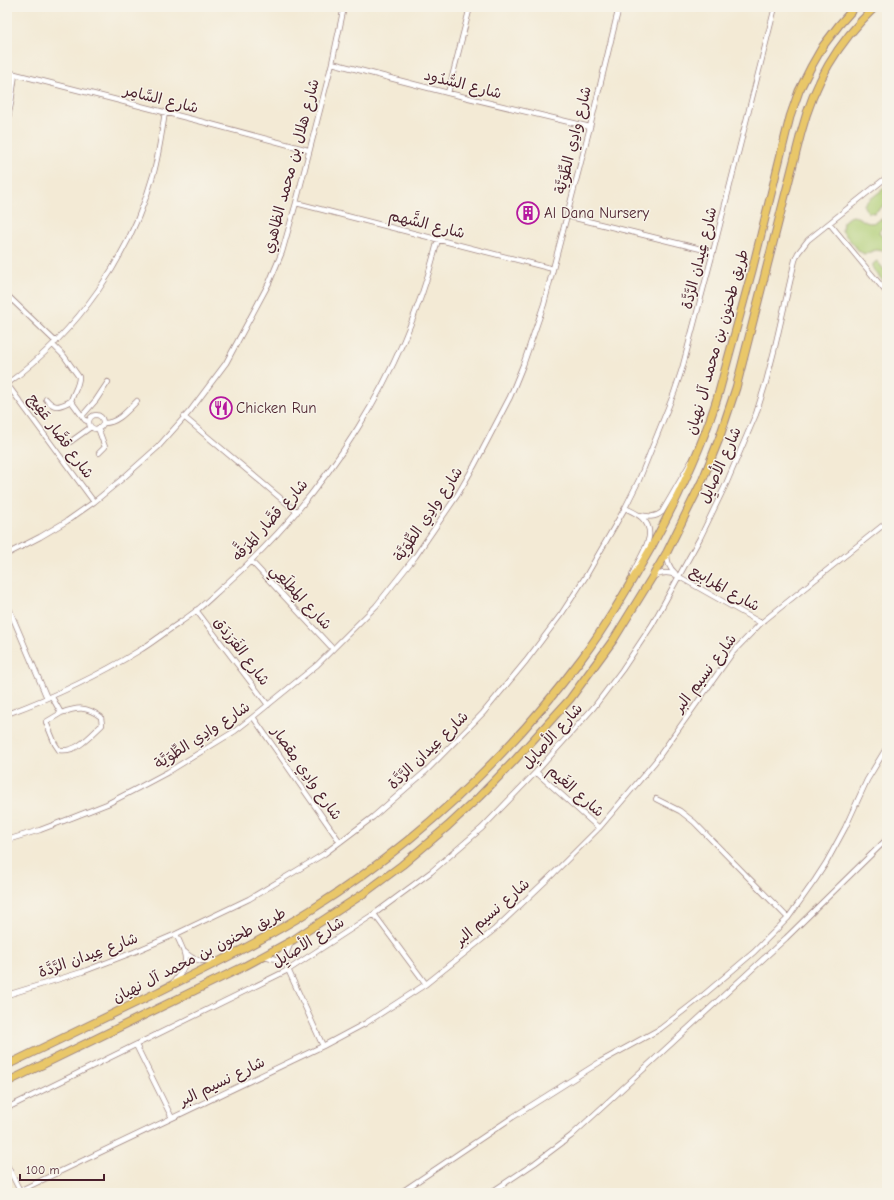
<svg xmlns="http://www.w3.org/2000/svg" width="894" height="1200" font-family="'Comic Neue','Playpen Sans Arabic',sans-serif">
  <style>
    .green { fill: #afce75; stroke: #7c7650 }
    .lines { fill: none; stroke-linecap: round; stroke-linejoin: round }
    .street-casing { stroke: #9e8480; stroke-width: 6 }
    .primary-casing { stroke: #9e8480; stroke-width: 9 }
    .street { stroke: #fff; stroke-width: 4.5 }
    .primary { stroke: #e9c769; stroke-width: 7 }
    .labels { text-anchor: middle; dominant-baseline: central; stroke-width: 3; stroke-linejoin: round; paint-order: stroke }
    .street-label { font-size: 15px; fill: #4a1f2b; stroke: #f7f3e8 }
    .poi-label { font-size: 15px; fill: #4a1f2b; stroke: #f7f3e8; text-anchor: start }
  </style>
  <rect width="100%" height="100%" fill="#f7f3e8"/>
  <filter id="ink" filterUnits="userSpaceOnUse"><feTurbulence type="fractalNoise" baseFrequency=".025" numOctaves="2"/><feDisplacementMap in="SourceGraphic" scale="8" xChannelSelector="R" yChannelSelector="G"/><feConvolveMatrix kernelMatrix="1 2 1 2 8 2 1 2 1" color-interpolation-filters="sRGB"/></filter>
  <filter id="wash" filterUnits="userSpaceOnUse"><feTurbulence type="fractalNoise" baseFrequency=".012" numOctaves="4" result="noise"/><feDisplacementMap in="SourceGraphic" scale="16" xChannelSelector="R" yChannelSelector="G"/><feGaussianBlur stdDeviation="0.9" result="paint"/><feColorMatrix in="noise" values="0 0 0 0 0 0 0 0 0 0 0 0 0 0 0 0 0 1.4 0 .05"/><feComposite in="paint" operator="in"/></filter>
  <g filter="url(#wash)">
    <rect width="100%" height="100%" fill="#f3ead5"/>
    <path class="green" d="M887 186V203L874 213 868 212 864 207V204Z
      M852 216C865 217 865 229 881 219L885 221 887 224 880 230 879 233 887 242V249L883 251 876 250 864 254 859 251 843 232 842 230 843 222 849 217Z
      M877 261 887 273V286L873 269V264Z"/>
  </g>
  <g filter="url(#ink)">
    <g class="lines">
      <g class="street-casing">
        <path id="street" d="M332 63 448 93 590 127
          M7 72 203 122 308 150
          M448 93 470 7
          M7 123 11 103 15 74
          M296 203 553 269
          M567 216 713 252
          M830 224 887 293
          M7 295 56 342
          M53 345 64 356 79 377C79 386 73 393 71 401L85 420 89 422
          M7 384C78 331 130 258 154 172 159 152 162 132 165 112
          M7 384 94 502
          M46 399C55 410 60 406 71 401
          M89 422a7 7 0 1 1 14 0a7 7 0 1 1-14 0Z
          M82 416 96 400 108 382
          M184 417 297 512
          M104 423C118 423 128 410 137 401
          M98 428 105 447 99 453
          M70 442 91 427
          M625 508C631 511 637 513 642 518 661 535 637 558 632 576
          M639 515C648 517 655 518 662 512L691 462
          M667 553C667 561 669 568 675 573
          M7 554 40 537 67 521 94 502 122 479 158 447 190 411 226 363 269 283 282 252 296 203 332 63 344 7
          M251 561 333 649
          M653 577C661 572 668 572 676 575L761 623
          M7 604 47 698
          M196 610 268 705
          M52 697 61 713 46 722 55 744 59 750C77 753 90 736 102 725L101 717C86 706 78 707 61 713
          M7 714C53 697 98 676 140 650 147 646 155 640 162 635 174 626 186 619 197 610 207 602 216 593 225 585 328 493 405 374 438 239
          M253 717 340 842
          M536 772 599 828
          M656 799 680 811 694 822 788 918
          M7 840 40 830 74 817 107 804 138 788 168 772 235 731 253 717 317 665 376 606 415 557 458 494 474 466 510 397 523 365 544 304 553 269 590 127 619 7
          M374 914 426 984
          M185 952C195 962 205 962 218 960
          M264 956 276 959 286 965 323 1046
          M286 965 287 952 292 940
          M172 984C190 962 188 960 176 934
          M7 995 82 972 134 952 176 934 249 899 296 871 324 854 373 817 426 771 483 713 526 661 562 613 586 576 625 508 639 480 674 393 682 369 713 252 775 7
          M136 1045 172 1118
          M7 1108 288 970 374 914 431 872 482 828 536 772 594 707 622 670 652 625 700 538 726 484 756 414 766 382 774 351 795 260 798 253 808 240 887 177
          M7 1165 20 1191
          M15 1193 323 1046 366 1023 426 984 495 929 554 873 599 828 655 762 733 652 761 623 887 522
          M400 1193 513 1117 600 1062 660 1029 700 998 754 952 788 918 815 880 826 863 845 828 867 780 887 747
          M490 1193 535 1163 571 1136 786 938 887 839"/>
      </g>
      <g class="primary-casing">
        <path id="primary" d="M7 1065C57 1041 108 1016 158 992 210 966 262 941 311 910 417 843 507 758 582 658 608 623 630 584 652 546 679 496 703 446 719 392L753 267 790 117 799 91 811 67 823 46 839 25 855 7
          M7 1082 245 966 293 940 363 894 402 865 448 826 479 797 514 761 570 699 614 639 651 579 667 552 703 479 719 439 736 388 801 133C814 83 837 43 875 7"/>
      </g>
      <use href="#street" class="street"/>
      <use href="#primary" class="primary"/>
    </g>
  </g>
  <defs>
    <g id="building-ring" transform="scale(1.15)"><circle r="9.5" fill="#f7f3e8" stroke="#b5179e" stroke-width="1.5"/><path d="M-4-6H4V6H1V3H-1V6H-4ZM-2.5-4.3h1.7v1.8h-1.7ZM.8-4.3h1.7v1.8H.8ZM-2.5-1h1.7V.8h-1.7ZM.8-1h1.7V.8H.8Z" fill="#b5179e"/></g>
    <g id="restaurant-ring" transform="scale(1.15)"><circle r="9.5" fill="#f7f3e8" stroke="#b5179e" stroke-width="1.5"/><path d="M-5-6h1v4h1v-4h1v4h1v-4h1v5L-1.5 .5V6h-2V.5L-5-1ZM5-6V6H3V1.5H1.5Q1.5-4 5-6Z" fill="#b5179e"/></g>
  </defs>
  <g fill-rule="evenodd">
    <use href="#building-ring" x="528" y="213"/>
    <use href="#restaurant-ring" x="221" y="408"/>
  </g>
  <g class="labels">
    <g class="street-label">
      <text transform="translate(463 84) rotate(14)">شارع السُّدُود</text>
      <text transform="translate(161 99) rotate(14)">شارع السَّامِر</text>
      <text transform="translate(573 140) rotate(-76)">شارع وادِي الطِّوَيَّة</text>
      <text transform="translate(291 166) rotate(-75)">شارع هلال بن محمد الظاهري</text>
      <text transform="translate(427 224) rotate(14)">شارع الشَّهم</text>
      <text transform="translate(699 258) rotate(-76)">شارع عِيدان الرَّدَّة</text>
      <text transform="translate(717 342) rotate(-74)">طريق طحنون بن محمد آل نهيان</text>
      <text transform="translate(61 436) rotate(54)">شارع قصَّار عَفِيج</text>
      <text transform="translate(720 465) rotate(-66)">شارع الأصايِل</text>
      <text transform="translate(428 514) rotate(-56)">شارع وادِي الطِّوَيَّة</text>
      <text transform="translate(270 520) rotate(-48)">شارع قصَّار المَرَقَّه</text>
      <text transform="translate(725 588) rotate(30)">شارع المَرابِيع</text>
      <text transform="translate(301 597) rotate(47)">شارع المِطلَعِي</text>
      <text transform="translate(242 651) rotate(53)">شارع الفَرَزدَق</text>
      <text transform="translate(705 673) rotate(-53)">شارع نسيم البر</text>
      <text transform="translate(202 735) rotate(-33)">شارع وادِي الطِّوَيَّة</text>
      <text transform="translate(552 736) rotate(-48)">شارع الأصايِل</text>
      <text transform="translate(428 750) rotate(-44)">شارع عِيدان الرَّدَّة</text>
      <text transform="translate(307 773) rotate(55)">شارع وادِي مِقصار</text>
      <text transform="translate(576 791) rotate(41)">شارع الغَيم</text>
      <text transform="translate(492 912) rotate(-41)">شارع نسيم البر</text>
      <text transform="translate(308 942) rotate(-32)">شارع الأصايِل</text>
      <text transform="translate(88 955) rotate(-20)">شارع عِيدان الرَّدَّة</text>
      <text transform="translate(199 955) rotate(-27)">طريق طحنون بن محمد آل نهيان</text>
      <text transform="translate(222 1081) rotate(-26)">شارع نسيم البر</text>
    </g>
    <g class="poi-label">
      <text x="544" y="213">Al Dana Nursery</text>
      <text x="236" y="408">Chicken Run</text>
    </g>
  </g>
  <rect width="894" height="1200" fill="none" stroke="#f7f3e8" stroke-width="24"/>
  <path d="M20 1174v6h84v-6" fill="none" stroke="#4a1f2b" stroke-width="2"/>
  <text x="26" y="1174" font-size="12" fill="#4a1f2b" stroke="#f7f3e8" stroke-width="3" paint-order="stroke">100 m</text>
</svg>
